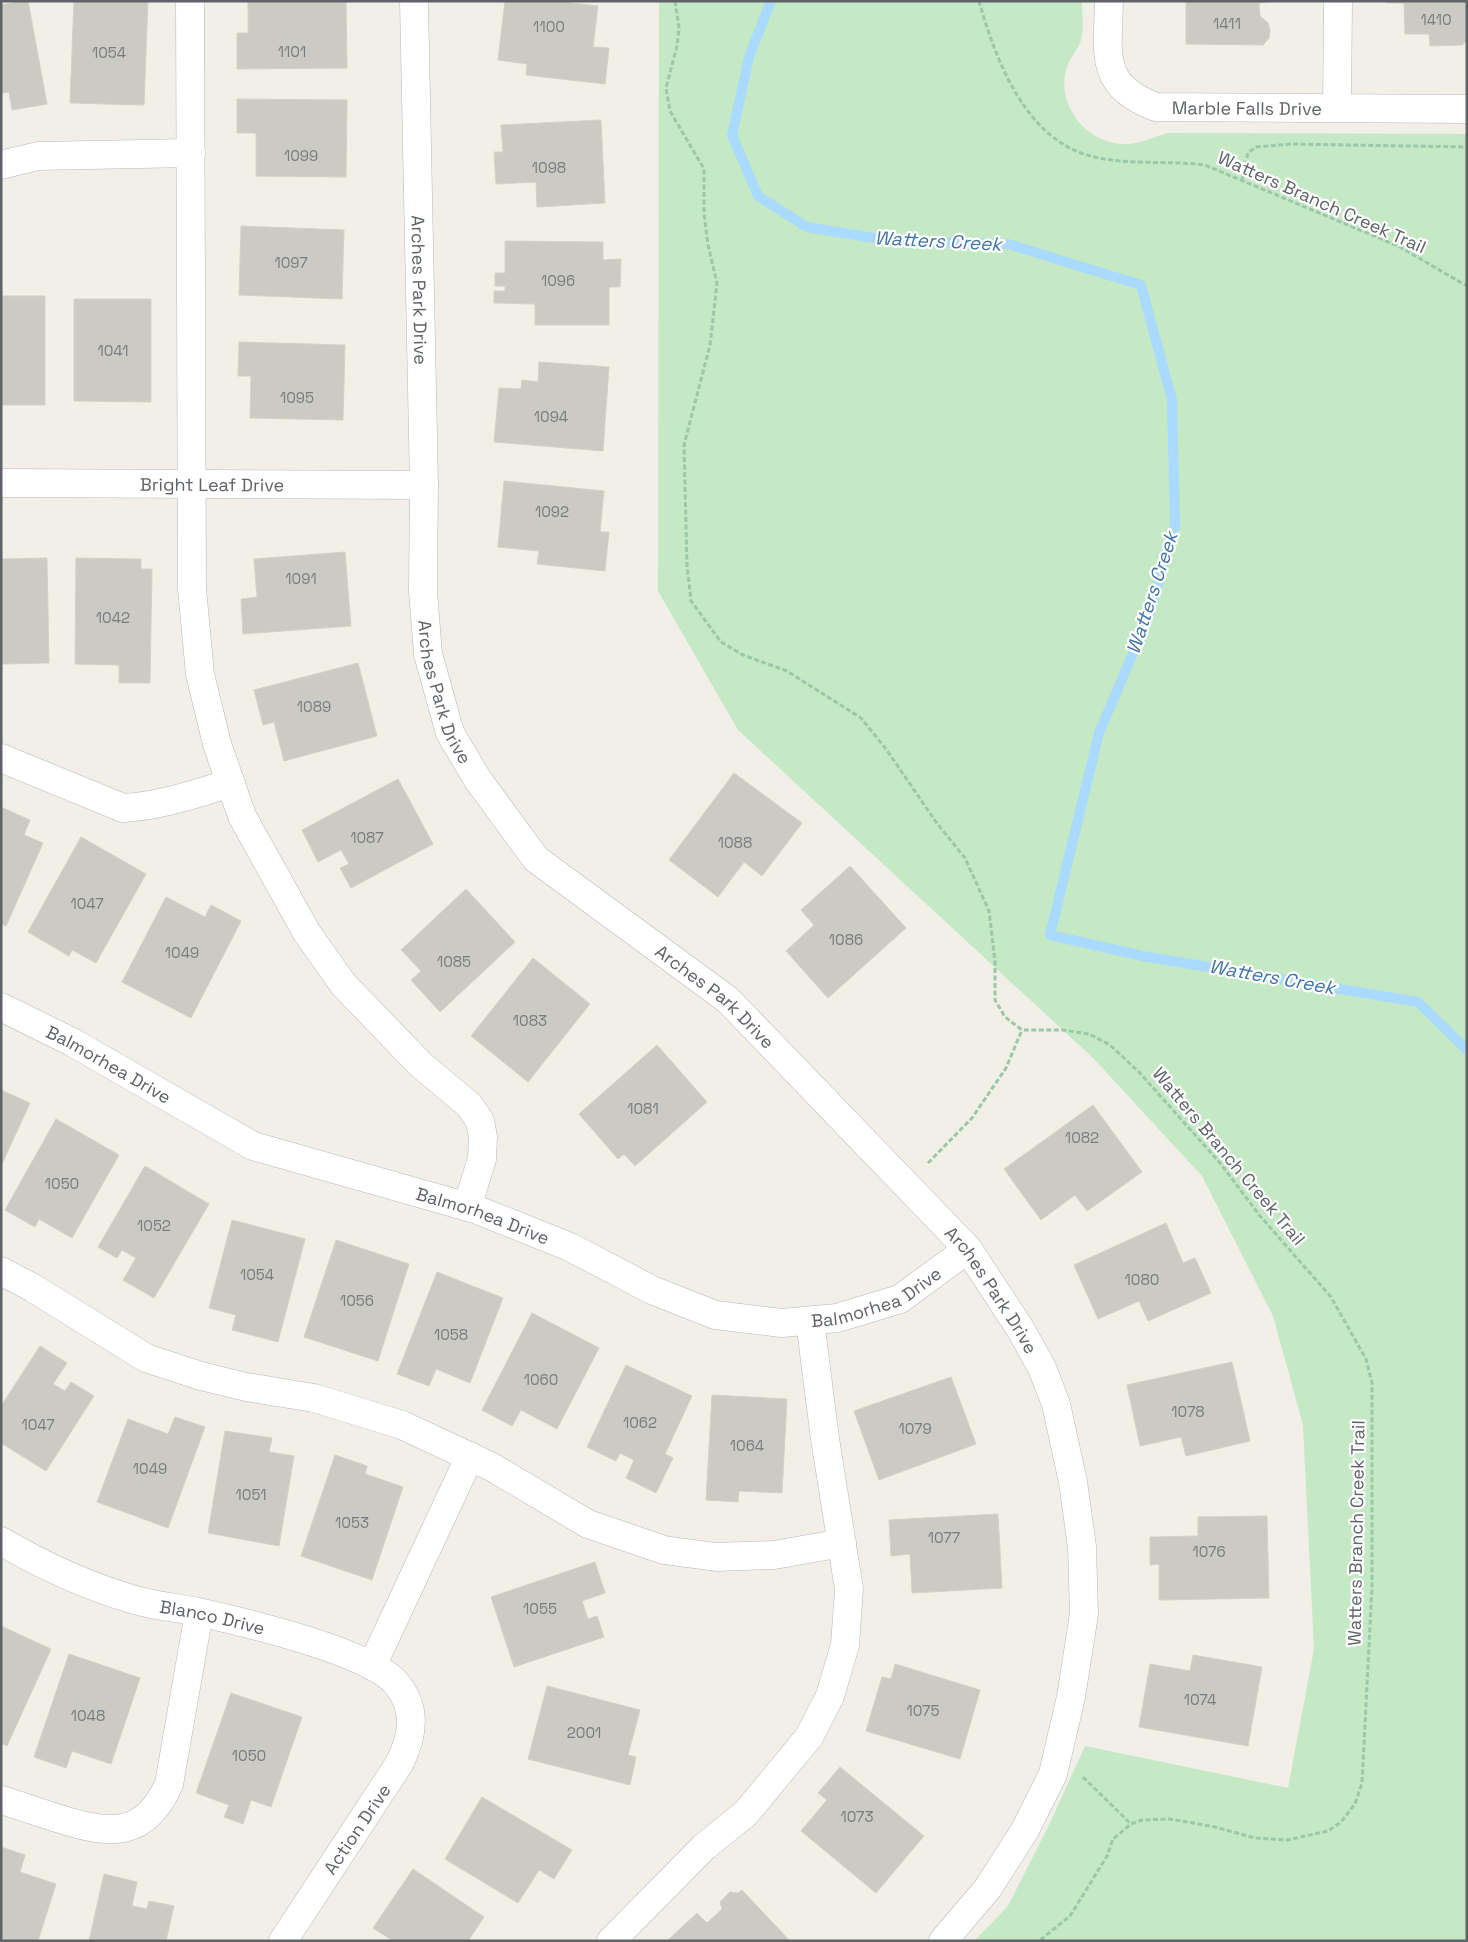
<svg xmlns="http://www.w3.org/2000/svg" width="1468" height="1942" font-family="'Space Grotesk',sans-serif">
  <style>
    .green { fill: #c5e8c5 }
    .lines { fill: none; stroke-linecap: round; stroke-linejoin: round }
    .stream { stroke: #aadaff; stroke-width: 10 }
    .building { fill: #cccac5; stroke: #d6d1c6 }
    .minor-casing { stroke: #b5b8bc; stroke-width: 29 }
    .path { stroke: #9cc7a9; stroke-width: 3; stroke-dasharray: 5 2.5; stroke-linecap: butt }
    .minor { stroke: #fff; stroke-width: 28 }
    .labels { text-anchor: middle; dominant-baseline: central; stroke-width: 4.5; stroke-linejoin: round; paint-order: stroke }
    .number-label { font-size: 15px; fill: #7a7d7f }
    .street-label { font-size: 18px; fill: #5f6368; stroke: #fff }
    .water-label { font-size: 19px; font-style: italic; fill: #4174aa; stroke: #fff }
  </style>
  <rect width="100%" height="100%" fill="#f1efe8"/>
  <path class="green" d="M659 1H1082C1082 13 1084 29 1081 40 1078 51 1068 58 1065 74 1059 107 1086 141 1120 144 1137 146 1152 137 1168 133L1467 134V1941H974L1008 1906 1050 1823 1085 1746 1288 1788 1314 1649 1303 1425 1273 1316 1202 1176 1093 1058 738 730 658 591Z"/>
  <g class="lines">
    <path class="stream" d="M771 1 749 57 732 135 758 196 807 227 892 241 1008 244 1141 285 1172 400 1175 525 1148 618 1099 733 1050 935 1143 956 1418 1002 1467 1050"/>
  </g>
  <path class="building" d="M20 1H28L47 104 12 110 9 92 1 93V5Z
    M74 1H148L144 105 70 103Z
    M248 1H346L347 68 237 69V33H248Z
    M505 1H556L598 6 593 47 609 48 605 84 526 75 527 64 498 60Z
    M1186 1H1276L1259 3 1260 16 1268 23 1270 30 1269 38 1263 45 1186 44Z
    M1387 1H1467V43H1463V45L1430 46 1429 34H1405L1404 3H1387Z
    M237 99 347 100 346 177 256 176V133H237Z
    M601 120 605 203 537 207 536 182 496 184 494 152H503L501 125Z
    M241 226 344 230 342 299 239 295Z
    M505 241 603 242V260L621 259 620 287H609V325H535V304L494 303V291H505V286H495V273H505Z
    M1 296H45V405H1Z
    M74 299H151V402L74 401Z
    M239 342 345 345 343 420 250 418 251 376H238Z
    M539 362 609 367 603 451 494 442 499 388 521 389 522 380 538 382Z
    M504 481 604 491 600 532H609L605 571 537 564 539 551 498 547Z
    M345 552 351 626 243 634 241 599 257 597 254 559Z
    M47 558 49 663 1 664V559Z
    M76 558 141 559V569H152L150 683H119V665L75 664Z
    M358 663 377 736 284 761 274 722 263 725 254 690Z
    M734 773 802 823 762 876 744 862 718 897 669 860Z
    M398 779 433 844 351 888 340 868 349 864 341 850 318 862 302 830Z
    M1 807 30 820 24 835 43 843 6 926 1 924Z
    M81 837 146 874 96 963 72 950 69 956 28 932Z
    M850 866 906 928 828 998 786 951 814 925 801 910Z
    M466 889 515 942 440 1012 411 980 421 971 401 950Z
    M166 897 205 917 211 905 241 921 191 1018 122 982Z
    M533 958 590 1004 528 1082 471 1036Z
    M657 1045 707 1102 635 1166 624 1154 618 1159 579 1114Z
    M1 1090 30 1103 1 1166Z
    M1093 1105 1142 1172 1087 1211 1075 1195 1041 1220 1004 1169Z
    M56 1119 119 1155 72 1238 39 1219 35 1227 5 1210Z
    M145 1166 209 1204 154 1298 123 1280 136 1258 122 1250 117 1258 98 1247Z
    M232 1220 305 1239 278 1342 232 1330 236 1315 209 1308Z
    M1166 1223 1183 1263 1195 1258 1211 1293 1148 1321 1139 1301 1098 1319 1074 1265Z
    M336 1240 409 1264 378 1361 304 1337Z
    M437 1272 503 1298 470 1383 436 1369 429 1386 397 1374Z
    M532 1313 599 1348 557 1429 521 1410 512 1426 482 1410Z
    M40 1346 67 1363 53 1384 65 1391 71 1382 94 1396 46 1471 1 1443V1406Z
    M1232 1362 1250 1441 1186 1456 1181 1437 1140 1446 1127 1385Z
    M626 1365 692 1396 665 1454 673 1458 656 1493 626 1478 634 1460 620 1453 616 1461 587 1447Z
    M951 1377 976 1444 879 1480 854 1411Z
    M712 1395 787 1399 782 1493 739 1491 738 1502 706 1500Z
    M175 1417 205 1427 168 1528 97 1502 128 1419 168 1434Z
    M225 1431 272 1438 269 1452 294 1456 279 1546 208 1533Z
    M335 1455 367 1466 365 1474 403 1487 372 1580 301 1556Z
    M998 1514 1002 1588 912 1593 910 1554 891 1556 889 1520Z
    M1267 1516 1269 1598 1159 1600V1564L1150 1565V1537L1198 1536V1517Z
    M595 1562 605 1593 582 1601 588 1619 597 1616 604 1637 514 1667 491 1597Z
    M1 1626 51 1649 7 1746 1 1743Z
    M69 1654 140 1678 111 1764 72 1751 66 1768 34 1757Z
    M1193 1655 1262 1667 1248 1746 1139 1727 1150 1664 1190 1671Z
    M895 1664 980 1690 960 1759 866 1731 882 1677 891 1679Z
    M547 1686 640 1710 628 1755 636 1757 630 1785 528 1759Z
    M231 1693 302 1717 271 1807 251 1800 243 1824 224 1817 229 1805 196 1793Z
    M840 1767 924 1836 876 1893 801 1831 827 1800 818 1793Z
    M482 1797 572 1850 554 1879 539 1870 518 1903 445 1859Z
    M1 1847 25 1855 20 1872 56 1884 38 1941H1Z
    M413 1869 484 1917 468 1941H393L373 1928Z
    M104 1874 137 1882 132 1906 147 1909 149 1901 174 1906 166 1941H89Z
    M742 1890 790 1941H667L697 1913 707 1923 722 1909 720 1902 730 1892 738 1893Z"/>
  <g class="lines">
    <g class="minor-casing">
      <g id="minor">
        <path d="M190 1 192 589 200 674 217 744 242 816 307 933 343 984 420 1064 469 1105 480 1121 483 1137 482 1159 467 1207"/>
        <path id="s1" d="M414 1 424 485 423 591 428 654 450 733 478 780 536 859 728 1000 968 1249 1021 1330 1042 1368 1056 1404 1073 1482 1082 1547 1084 1614 1071 1697 1053 1774 1025 1830 988 1888 943 1941"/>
        <path id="s2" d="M1109 1C1108 53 1098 86 1156 107L1467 109"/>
        <path d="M1337 108 1338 1"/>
        <path d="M1 165 38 156 191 153"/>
        <path id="s3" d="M1 483 424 485"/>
        <path d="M1 758 123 808C160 806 195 794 231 783"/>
        <path id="s4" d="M1 1007 72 1042 253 1146 475 1209 570 1247 652 1290 715 1315 782 1323 837 1318 900 1299 968 1249"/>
        <path d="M1 1271 33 1288 146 1358 201 1376 246 1387 314 1398 402 1425 492 1467 588 1524 664 1550 716 1557 774 1555 842 1543"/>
        <path id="s5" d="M1 1541C45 1567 87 1586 135 1600 156 1606 178 1608 198 1612 243 1622 368 1651 396 1683 418 1709 413 1737 399 1764L283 1941"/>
        <path d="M372 1666 470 1456"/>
        <path d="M1 1800C21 1806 41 1813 60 1819 110 1835 145 1838 169 1784L199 1613"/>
        <path d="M611 1941 704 1847 746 1813 809 1737 830 1696 845 1645 849 1589 825 1439 810 1321"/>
      </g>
    </g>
    <path class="path" d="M675 1 679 28 677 46 666 88 670 111 704 169V213L708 245 717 283 710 345 684 445 687 565 691 601 721 642 743 655 787 671 861 718 886 749 936 822 965 858 989 911 995 962V1000L1005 1017 1022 1030H1063L1089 1034 1110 1045 1139 1072 1220 1163 1260 1216 1331 1297 1366 1359 1372 1383V1587L1362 1783 1355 1804 1341 1822 1328 1831 1287 1840 1255 1838 1215 1827 1170 1819 1142 1820 1131 1824 1113 1839 1107 1856 1070 1916 1039 1941
      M979 1C995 58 1024 136 1087 155 1124 166 1166 160 1205 165L1398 246 1467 286
      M1242 180 1248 153 1256 147 1291 144 1467 147
      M928 1163 972 1118 1006 1068 1022 1030
      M1083 1777 1131 1824"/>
    <use href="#minor" class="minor"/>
  </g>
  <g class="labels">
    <g class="number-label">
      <text x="1436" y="19">1410</text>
      <text x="1227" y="23">1411</text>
      <text x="549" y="26">1100</text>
      <text x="292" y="51">1101</text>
      <text x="109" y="52">1054</text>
      <text x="301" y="155">1099</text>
      <text x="549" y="167">1098</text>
      <text x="291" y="262">1097</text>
      <text x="558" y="280">1096</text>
      <text x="113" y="350">1041</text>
      <text x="297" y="397">1095</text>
      <text x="551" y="416">1094</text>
      <text x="552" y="511">1092</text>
      <text x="301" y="578">1091</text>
      <text x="113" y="617">1042</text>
      <text x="314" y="706">1089</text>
      <text x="367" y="837">1087</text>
      <text x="735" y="842">1088</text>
      <text x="87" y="903">1047</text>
      <text x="846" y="939">1086</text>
      <text x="182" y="952">1049</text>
      <text x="454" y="961">1085</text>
      <text x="530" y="1020">1083</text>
      <text x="643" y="1108">1081</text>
      <text x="1082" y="1137">1082</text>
      <text x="62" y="1183">1050</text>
      <text x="154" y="1225">1052</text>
      <text x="257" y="1274">1054</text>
      <text x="1142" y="1279">1080</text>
      <text x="357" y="1300">1056</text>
      <text x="451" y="1334">1058</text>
      <text x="541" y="1379">1060</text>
      <text x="1188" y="1411">1078</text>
      <text x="640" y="1422">1062</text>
      <text x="38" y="1424">1047</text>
      <text x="915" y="1428">1079</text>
      <text x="747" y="1445">1064</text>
      <text x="150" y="1468">1049</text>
      <text x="251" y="1494">1051</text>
      <text x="352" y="1522">1053</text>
      <text x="944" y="1537">1077</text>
      <text x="1209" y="1551">1076</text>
      <text x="540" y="1608">1055</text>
      <text x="1200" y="1699">1074</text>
      <text x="923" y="1710">1075</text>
      <text x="88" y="1715">1048</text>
      <text x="584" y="1732">2001</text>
      <text x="249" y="1755">1050</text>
      <text x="857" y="1816">1073</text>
    </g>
    <g class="street-label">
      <text stroke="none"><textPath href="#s2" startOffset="220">Marble Falls Drive</textPath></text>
      <text transform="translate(1322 202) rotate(24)">Watters Branch Creek Trail</text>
      <text stroke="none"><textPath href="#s1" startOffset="289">Arches Park Drive</textPath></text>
      <text stroke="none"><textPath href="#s3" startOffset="211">Bright Leaf Drive</textPath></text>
      <text stroke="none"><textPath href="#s1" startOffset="694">Arches Park Drive</textPath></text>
      <text stroke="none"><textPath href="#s1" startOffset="1114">Arches Park Drive</textPath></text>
      <text stroke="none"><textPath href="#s4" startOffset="122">Balmorhea Drive</textPath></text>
      <text transform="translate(1229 1156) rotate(50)">Watters Branch Creek Trail</text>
      <text stroke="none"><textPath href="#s4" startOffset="528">Balmorhea Drive</textPath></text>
      <text stroke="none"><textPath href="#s1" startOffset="1519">Arches Park Drive</textPath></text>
      <text stroke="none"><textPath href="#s4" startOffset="948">Balmorhea Drive</textPath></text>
      <text transform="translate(1356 1533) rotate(-89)">Watters Branch Creek Trail</text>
      <text stroke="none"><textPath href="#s5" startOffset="226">Blanco Drive</textPath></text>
      <text transform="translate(357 1829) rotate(-56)">Action Drive</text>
    </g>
    <g class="water-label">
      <text transform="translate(938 241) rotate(3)">Watters Creek</text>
      <text transform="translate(1152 593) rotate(-72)">Watters Creek</text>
      <text transform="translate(1272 977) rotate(10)">Watters Creek</text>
    </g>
  </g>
  <rect width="1468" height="1942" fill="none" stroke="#5f6368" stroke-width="5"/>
</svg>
